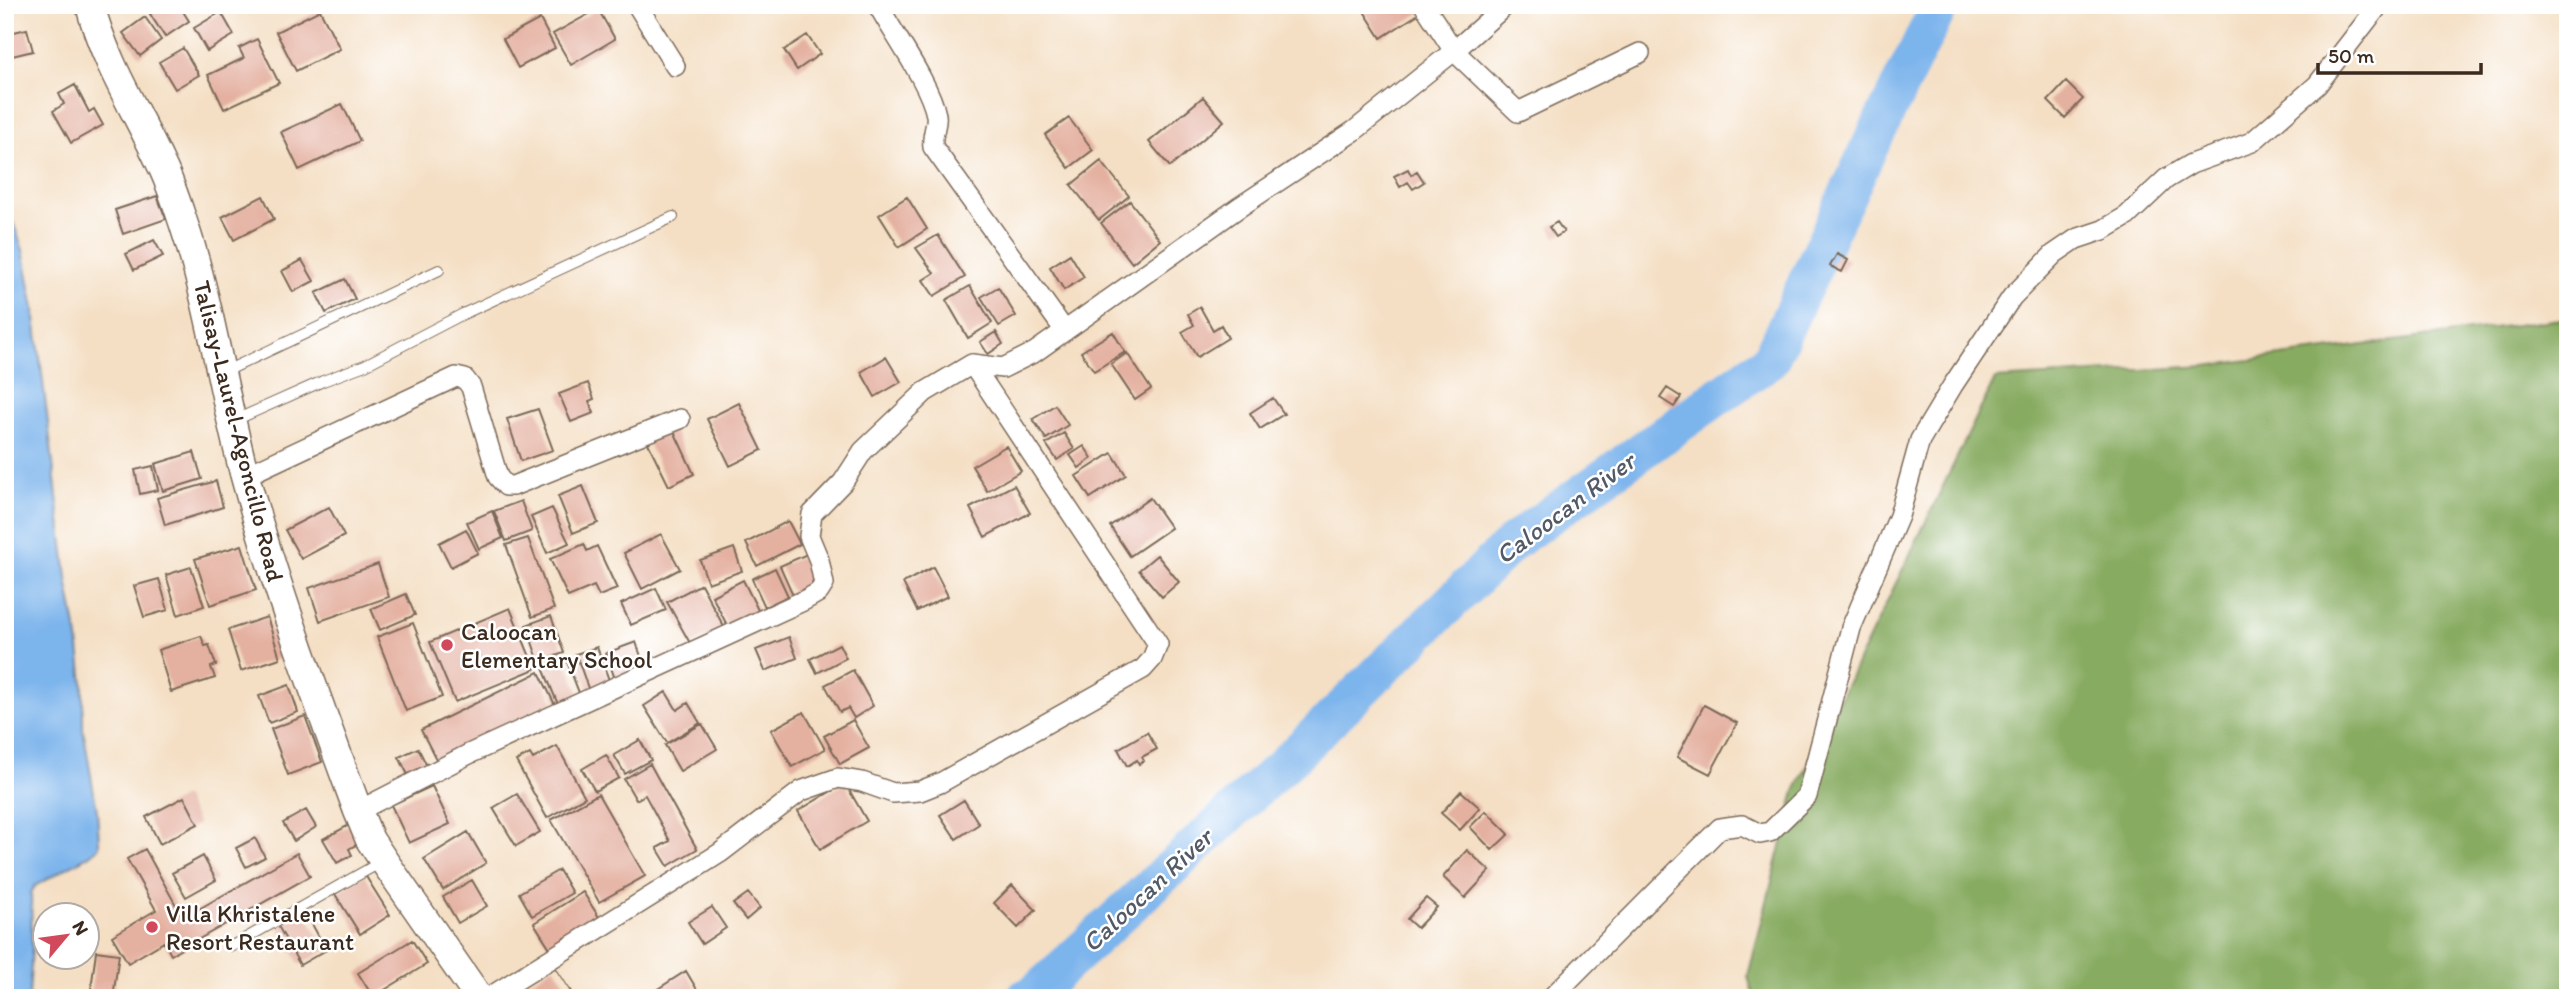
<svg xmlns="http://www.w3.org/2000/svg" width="2573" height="1003" font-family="Itim,sans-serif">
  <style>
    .forest { fill: #87ab60; stroke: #616a3f; stroke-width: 2 }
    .water { fill: #7cb4ec; stroke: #5c6f85; stroke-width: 2 }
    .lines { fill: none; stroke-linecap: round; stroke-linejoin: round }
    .river { stroke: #7cb4ec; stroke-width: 38 }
    .building { fill: #e4b0a0 }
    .lane-casing { stroke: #7c6958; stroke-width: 12 }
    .street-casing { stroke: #7c6958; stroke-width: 22 }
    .secondary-casing { stroke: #7c6958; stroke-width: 31 }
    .lane { stroke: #fff; stroke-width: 10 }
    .street { stroke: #fff; stroke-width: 19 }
    .secondary { stroke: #fff; stroke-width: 28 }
    .poi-dot { fill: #d1495b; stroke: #fff; stroke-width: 2.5 }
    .labels { text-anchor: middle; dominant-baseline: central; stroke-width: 5; stroke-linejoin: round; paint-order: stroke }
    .street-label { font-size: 24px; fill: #3b2a1e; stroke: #fff }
    .poi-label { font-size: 24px; fill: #3b2a1e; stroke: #fff; text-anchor: start }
    .water-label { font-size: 26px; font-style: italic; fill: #525a66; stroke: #fff }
  </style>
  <rect width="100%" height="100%" fill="#fff"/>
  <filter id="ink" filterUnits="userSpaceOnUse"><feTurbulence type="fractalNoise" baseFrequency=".0143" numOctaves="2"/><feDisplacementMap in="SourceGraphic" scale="14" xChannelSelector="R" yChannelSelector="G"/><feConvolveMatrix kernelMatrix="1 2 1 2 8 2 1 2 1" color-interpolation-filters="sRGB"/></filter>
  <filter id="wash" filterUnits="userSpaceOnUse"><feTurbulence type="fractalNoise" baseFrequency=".00686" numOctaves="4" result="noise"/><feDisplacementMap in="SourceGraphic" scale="28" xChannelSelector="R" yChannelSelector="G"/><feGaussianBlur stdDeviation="1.57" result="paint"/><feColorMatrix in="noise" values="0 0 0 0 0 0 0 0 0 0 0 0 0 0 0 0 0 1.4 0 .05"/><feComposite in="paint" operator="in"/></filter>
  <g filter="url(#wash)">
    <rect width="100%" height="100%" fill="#f4dfc4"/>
    <path class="forest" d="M2568 318V998H1754L1748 976 1795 791 1995 379 2205 366Z"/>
    <path class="water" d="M5 200 23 250 34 309 68 585 78 638 83 683V729L97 811 99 842V847L88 856 35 886 31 893 32 946 29 998H5Z"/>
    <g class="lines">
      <path class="river" d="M1025 998 1034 994 1294 755 1514 541 1770 360 1869 148 1940 5"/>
    </g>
    <g id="blocks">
      <path class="building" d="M164 5H179L189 21 165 37 150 14Z
        M1360 5H1416L1420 13 1381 38Z
        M598 9 615 39 571 65 553 34Z
        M320 10 340 49 296 71 276 32Z
        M221 12 234 35 207 51 194 28Z
        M145 17 161 40 140 56 123 33Z
        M540 19 555 48 518 68 503 39Z
        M27 29 33 51 8 57 5 34Z
        M807 35 820 54 797 70 784 50Z
        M257 39 279 83 224 109 208 75 244 58 239 48Z
        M183 48 199 75 175 89 159 62Z
        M2066 82 2083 99 2065 118 2048 101Z
        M75 85 89 112 94 109 103 125 71 143 53 111 64 104 59 94Z
        M1203 97 1224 121 1170 167 1149 142Z
        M342 104 360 141 299 170 281 132Z
        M1069 118 1093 150 1069 168 1045 135Z
        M1101 161 1129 196 1099 220 1071 185Z
        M1408 169 1411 175 1417 171 1424 182 1413 189 1408 182 1400 187 1394 176Z
        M157 196 166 219 123 234 115 210Z
        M263 196 274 219 234 240 222 217Z
        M907 197 927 229 899 247 879 215Z
        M1130 201 1160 240 1132 263 1101 223Z
        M1557 222 1564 232 1556 237 1549 227Z
        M938 235 965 277 934 296 923 280 934 273 916 248Z
        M154 240 163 256 134 270 126 254Z
        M1070 254 1084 277 1064 290 1050 267Z
        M1837 254 1848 260 1842 272 1830 266Z
        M302 260 314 281 293 292 282 271Z
        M345 279 355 299 326 313 316 293Z
        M970 286 992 323 968 338 946 300Z
        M998 287 1016 316 999 326 981 297Z
        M1200 307 1213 330 1221 325 1228 338 1197 357 1182 332 1194 325 1188 314Z
        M996 332 1003 344 988 354 980 342Z
        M1113 332 1125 352 1094 371 1081 352Z
        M1127 353 1151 389 1135 400 1111 364Z
        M886 357 901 382 875 397 861 372Z
        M588 383 594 399 589 401 594 413 571 422 559 394Z
        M1667 388 1681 397 1674 407 1660 398Z
        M1273 398 1284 414 1260 429 1250 413Z
        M739 403 762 450 730 466 707 419Z
        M1055 405 1068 425 1046 439 1033 419Z
        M538 409 553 450 521 461 507 419Z
        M673 429 694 474 669 486 647 441Z
        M1064 433 1074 449 1057 460 1046 444Z
        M1006 446 1021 471 987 491 972 466Z
        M1084 446 1092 458 1079 468 1070 455Z
        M194 452 202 479 163 491 155 464Z
        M1112 453 1126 475 1090 498 1076 476Z
        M153 466 158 490 140 494 135 470Z
        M216 481 223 507 165 525 157 498Z
        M1014 485 1030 513 985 537 970 508Z
        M583 486 598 523 573 533 558 496Z
        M1150 498 1171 528 1130 556 1110 526Z
        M521 501 532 531 506 541 494 511Z
        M329 507 344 536 301 559 285 530Z
        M552 508 569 543 547 553 531 517Z
        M492 511 503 538 479 549 467 522Z
        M788 521 800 544 757 566 746 543Z
        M466 529 478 553 451 567 439 543Z
        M661 534 680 569 642 589 624 553Z
        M528 538 554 609 532 617 506 545Z
        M584 544 587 551 597 546 617 589 599 596 594 586 568 597 550 559Z
        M242 545 256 590 210 605 195 559Z
        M734 548 742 571 708 583 700 560Z
        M807 554 814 575 810 594 793 595 780 566Z
        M1157 555 1179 582 1162 597 1139 570Z
        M378 564 389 597 320 621 309 588Z
        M191 567 204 606 178 615 166 575Z
        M933 567 948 596 917 611 903 583Z
        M775 568 788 596 765 607 752 579Z
        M159 579 168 610 144 617 134 586Z
        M743 580 759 612 728 627 712 596Z
        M701 584 724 627 691 645 667 602Z
        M656 588 666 610 631 625 621 604Z
        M406 594 415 615 380 630 371 609Z
        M510 608 535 669 455 702 430 642Z
        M551 616 564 653 539 662 526 625Z
        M267 617 280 658 241 671 228 630Z
        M413 623 442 697 406 711 377 637Z
        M201 636 205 646 209 645 216 665 211 667 215 678 171 692 158 650Z
        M789 637 797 658 765 671 756 650Z
        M636 642 646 671 616 682 606 653Z
        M839 644 846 658 817 673 810 659Z
        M597 647 610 683 589 691 576 654Z
        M566 659 581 698 559 707 543 668Z
        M853 670 873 706 854 718 848 708 840 712 825 685Z
        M539 672 556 707 439 765 421 730Z
        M289 685 298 712 269 723 259 696Z
        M666 692 677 710 688 703 700 723 667 743 644 706Z
        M1704 705 1737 723 1710 774 1677 757Z
        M804 712 825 749 792 767 771 730Z
        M305 716 322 762 288 775 271 729Z
        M853 720 869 748 840 764 824 736Z
        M702 724 717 749 680 771 665 745Z
        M1147 732 1157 749 1142 757 1144 761 1139 764 1137 760 1127 766 1118 749Z
        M640 740 651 760 625 774 614 755Z
        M557 746 585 797 547 818 516 761 530 754 533 759Z
        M418 748 428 768 409 777 399 757Z
        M606 755 619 778 595 791 582 769Z
        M650 764 697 849 668 866 657 848 670 841 645 795 636 800 624 779Z
        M845 783 867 821 820 849 798 811Z
        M432 786 450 824 409 843 391 805Z
        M1461 791 1480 808 1460 830 1441 813Z
        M517 794 540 832 516 846 493 808Z
        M598 794 645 876 599 902 551 820Z
        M184 797 198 824 160 844 146 817Z
        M964 800 979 824 956 839 940 815Z
        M306 810 316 827 294 841 283 823Z
        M1486 811 1509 834 1492 850 1470 827Z
        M349 825 359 843 349 849 352 855 337 863 323 839Z
        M468 832 486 863 443 890 424 859Z
        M255 838 265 857 246 867 236 848Z
        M145 849 183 918 297 853 310 876 171 955 164 942 128 963 112 936 156 910 127 859Z
        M1467 850 1490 871 1465 898 1443 877Z
        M203 856 216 880 186 897 172 873Z
        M559 870 572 893 532 916 519 893Z
        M365 875 390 915 360 934 335 894Z
        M472 880 487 906 458 923 443 897Z
        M1012 885 1036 910 1018 928 994 903Z
        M583 892 602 922 553 953 534 923Z
        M748 893 760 908 746 920 733 904Z
        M1426 898 1437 907 1417 928 1407 919Z
        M712 907 726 928 702 944 688 922Z
        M305 911 326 950 300 965 278 926Z
        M412 940 427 964 373 997 358 973Z
        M96 951 119 954 113 998 90 997Z
        M554 966 575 998H515L512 994Z
        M686 971 702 998H657L653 992Z"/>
    </g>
  </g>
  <g filter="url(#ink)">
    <use href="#blocks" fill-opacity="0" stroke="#7c6958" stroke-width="2"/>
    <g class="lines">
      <g class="lane-casing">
        <path id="lane" d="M224 372 439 270
          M233 421 323 381 365 365 463 314 673 217
          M232 946 383 861"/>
      </g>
      <g class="street-casing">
        <path id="street" d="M637 5 675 66
          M878 5C894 35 930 84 936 115 938 124 931 134 933 147L1065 331
          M1424 5 1454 51 1518 112 1640 53
          M245 476 456 377 465 379 471 387 498 477 506 486H513L680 419
          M358 811 469 754 805 600 819 592 824 584 819 560 809 536 812 514 843 482 863 451 925 392 972 364 1003 368 1035 352 1238 208 1354 131 1454 51 1506 5
          M488 998 720 853 801 791 838 778 862 782 893 793 920 791 940 783 1143 669 1152 659 1158 644 972 364
          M1551 998 1720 828 1742 825 1760 834 1770 832 1807 796 1851 628 1899 516 1920 440 1953 385 2012 297 2054 254 2076 239 2103 230 2127 216 2166 179 2191 164 2252 142 2317 85 2379 5"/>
      </g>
      <g class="secondary-casing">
        <path id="secondary" d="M90 5C105 63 136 110 161 164 171 184 178 207 185 228 212 310 223 397 246 480 277 592 318 702 358 811L370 840 384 861 479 998"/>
      </g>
      <use href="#lane" class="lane"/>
      <use href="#street" class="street"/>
      <use href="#secondary" class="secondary"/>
    </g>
  </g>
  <g class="poi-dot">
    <circle cx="447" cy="645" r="7"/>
    <circle cx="152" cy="927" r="7"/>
  </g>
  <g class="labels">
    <g class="street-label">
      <text transform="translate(239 431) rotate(76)">Talisay-Laurel-Agoncillo Road</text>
    </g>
    <g class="poi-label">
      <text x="461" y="631">Caloocan<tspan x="461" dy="28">Elementary School</tspan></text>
      <text x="166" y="913">Villa Khristalene<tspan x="166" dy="28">Resort Restaurant</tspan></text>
    </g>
    <g class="water-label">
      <text transform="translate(1565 508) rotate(-37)">Caloocan River</text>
      <text transform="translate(1147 890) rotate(-43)">Caloocan River</text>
    </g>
  </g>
  <rect width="2573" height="1003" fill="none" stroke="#fff" stroke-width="28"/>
  <g transform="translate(66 936) rotate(61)"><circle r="33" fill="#ffffff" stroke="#b1aaa5" stroke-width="2"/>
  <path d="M0-5L12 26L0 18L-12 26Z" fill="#d1495b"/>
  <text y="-10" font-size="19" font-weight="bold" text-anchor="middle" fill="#3b2a1e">N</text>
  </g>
  <path d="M2318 63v10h163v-10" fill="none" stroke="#3b2a1e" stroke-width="3.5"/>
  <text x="2328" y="63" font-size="21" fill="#3b2a1e" stroke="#ffffff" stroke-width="5" paint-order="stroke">50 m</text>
</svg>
